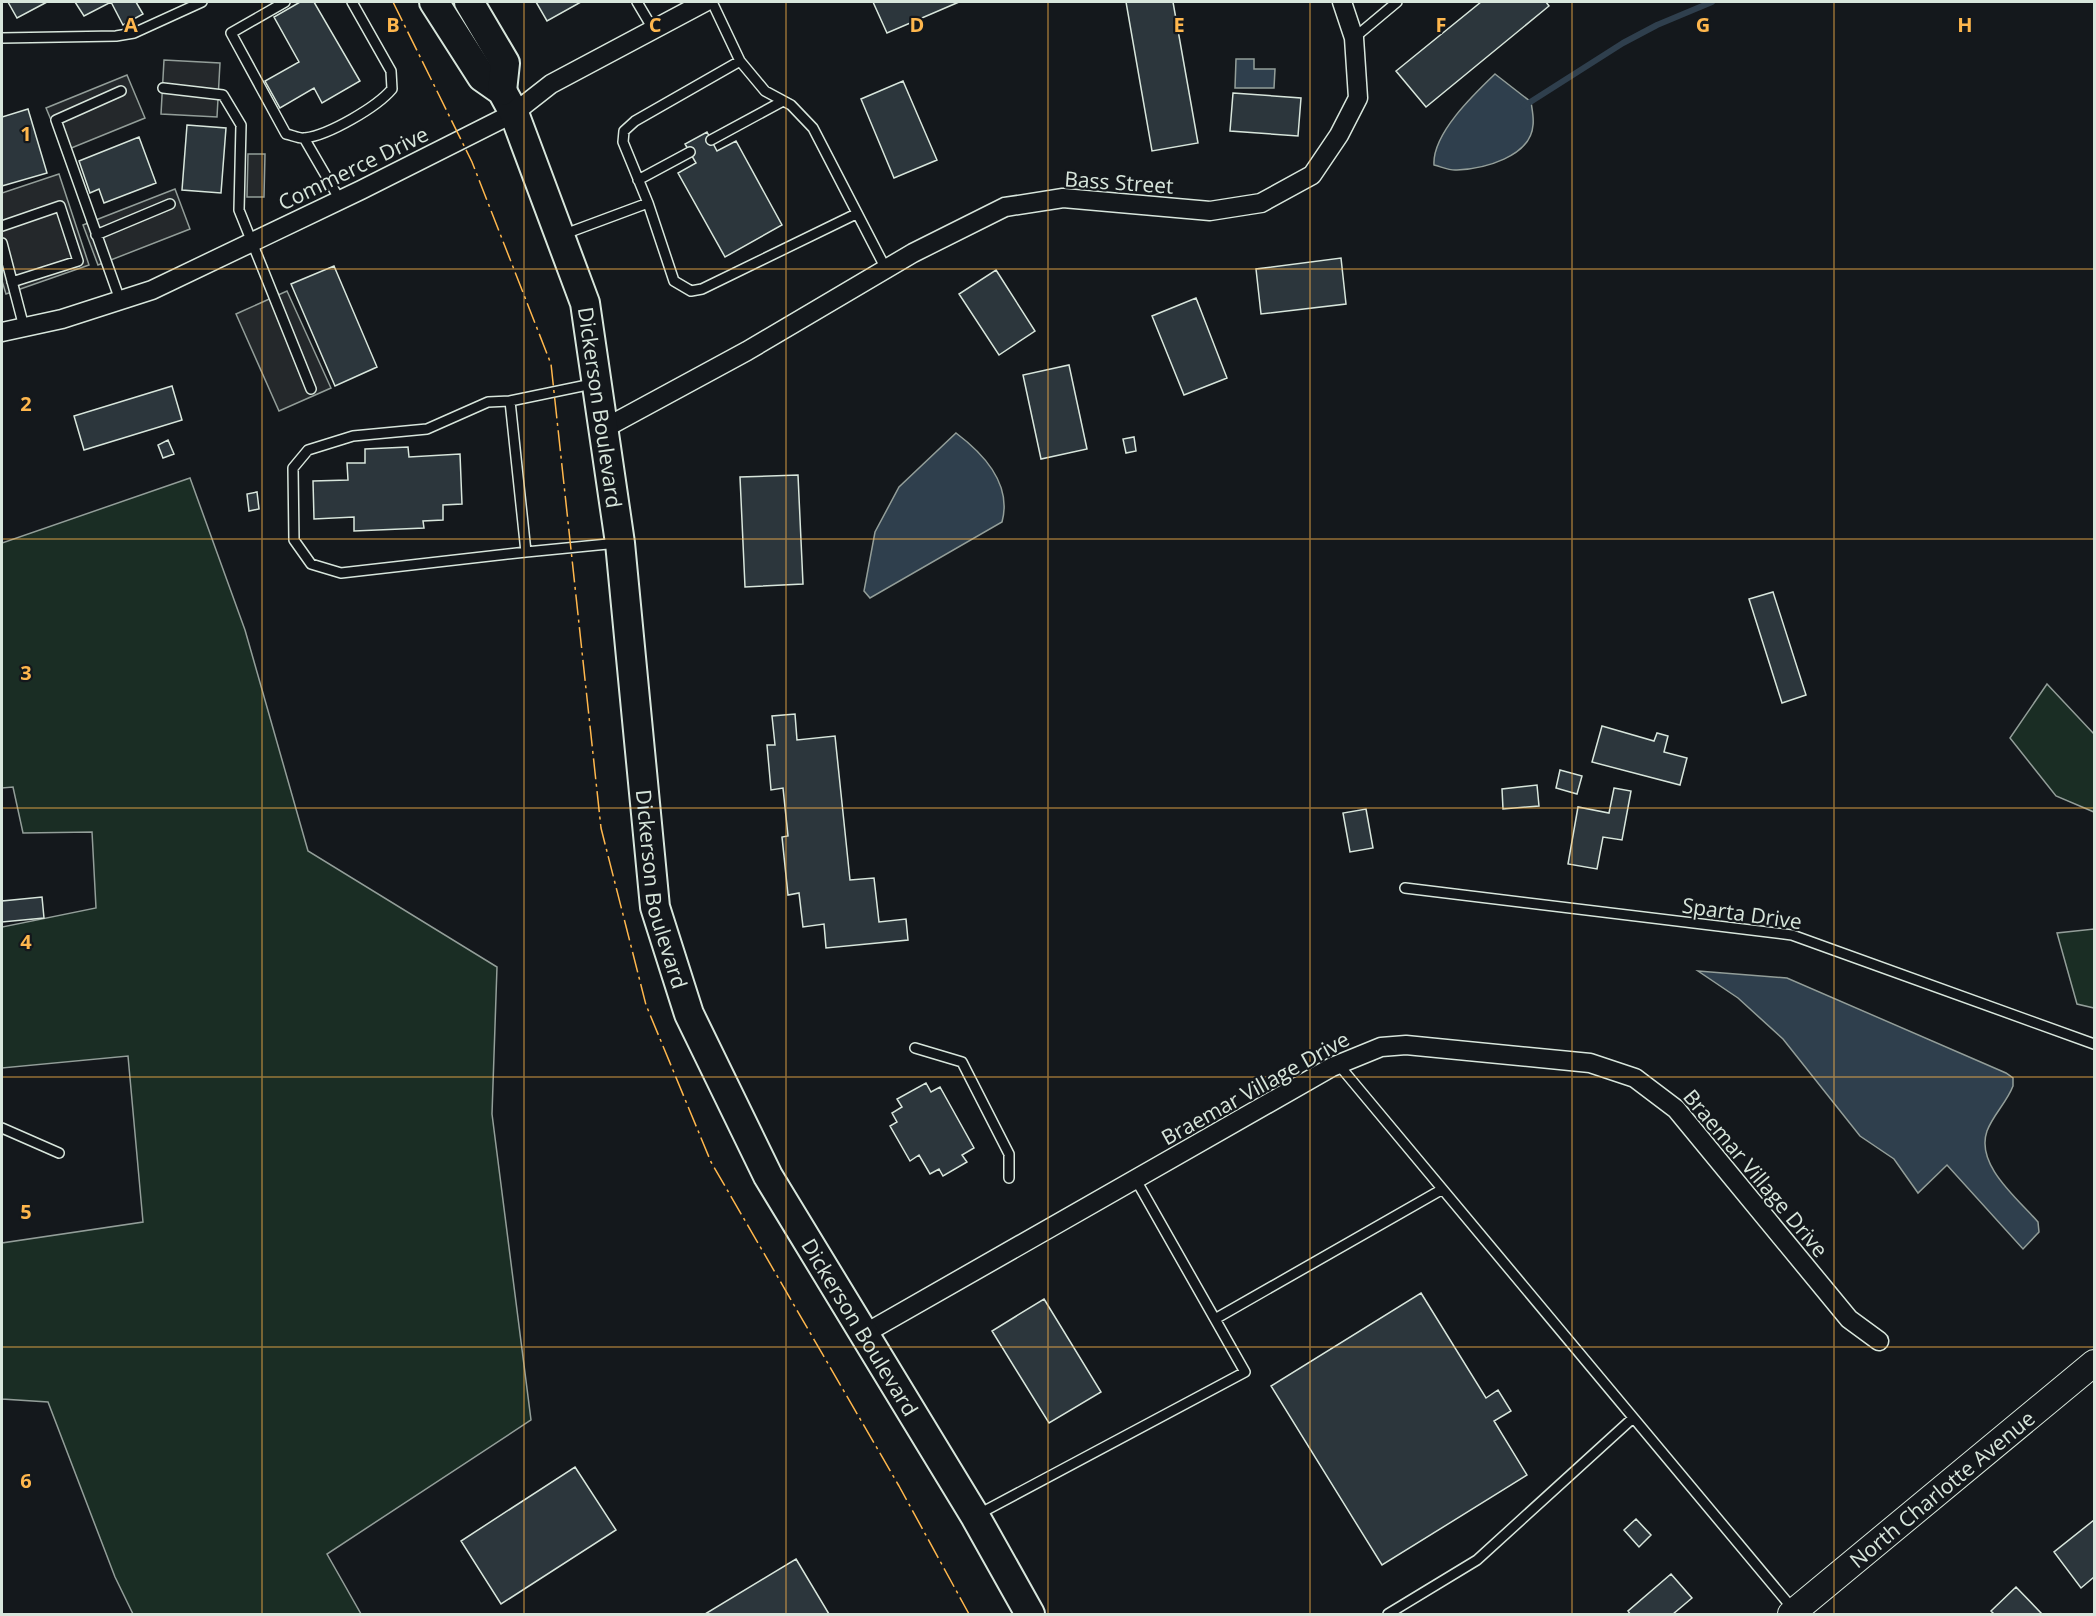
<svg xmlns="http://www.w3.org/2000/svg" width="2096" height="1616" font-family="'Open Sans',sans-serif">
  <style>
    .green { fill: #1a2d24; stroke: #939e99; stroke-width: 1.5 }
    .parking { fill: #24282b; stroke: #939e99; stroke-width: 1.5 }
    .water { fill: #2f3f4d; stroke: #939e99; stroke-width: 1.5 }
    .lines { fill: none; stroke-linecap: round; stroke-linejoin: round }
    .stream { stroke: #2f3f4d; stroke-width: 6 }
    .building { fill: #2c363c; stroke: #d8e6dc; stroke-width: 1.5 }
    .service-casing { stroke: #d8e6dc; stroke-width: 12 }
    .minor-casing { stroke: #d8e6dc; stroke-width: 21 }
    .secondary-casing { stroke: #d8e6dc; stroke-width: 28 }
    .primary-casing { stroke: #d8e6dc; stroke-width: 32 }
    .service { stroke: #14181c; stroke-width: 9 }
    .minor { stroke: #14181c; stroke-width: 18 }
    .secondary { stroke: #14181c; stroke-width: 26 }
    .primary { stroke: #14181c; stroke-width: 28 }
    .power { stroke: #ffb74d; stroke-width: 1.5; stroke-dasharray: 21 4.5 3 4.5; stroke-linecap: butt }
    .grid { fill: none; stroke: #ffb74d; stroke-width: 1.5; stroke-opacity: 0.55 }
    .labels { text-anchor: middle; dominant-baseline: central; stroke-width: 4.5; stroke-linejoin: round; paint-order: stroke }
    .street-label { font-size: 21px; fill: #d8e6dc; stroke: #14181c }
    .grid-label { font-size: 20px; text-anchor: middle; font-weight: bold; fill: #ffb74d; stroke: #14181c; stroke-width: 4.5; stroke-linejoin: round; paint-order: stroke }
  </style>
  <rect width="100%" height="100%" fill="#14181c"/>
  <path class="green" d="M190 478 245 630 308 851 497 967 492 1114 531 1420 327 1554 361 1614H133L115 1577 48 1402 2 1399V1243L143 1222 128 1056 2 1068V927L96 908 92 832 23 833 13 787 2 788V543Z
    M2047 684 2094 734V812L2056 796 2010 738Z
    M2094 929V1008L2077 1004 2057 933Z"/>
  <path class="parking" d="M164 60 220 63 217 117 161 114Z
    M127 75 145 118 64 151 46 108Z
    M248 154H265L264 197H247Z
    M59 174 89 265 6 294 2 281V193Z
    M175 189 190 229 98 265 83 225Z
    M287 291 331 388 279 411 236 314Z"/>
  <path class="water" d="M1236 59H1254V69H1275L1274 88H1235Z
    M1495 74 1531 102C1532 109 1534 118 1533 125 1531 157 1483 169 1457 170 1450 171 1442 167 1434 165 1432 134 1474 94 1495 74Z
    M956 433C984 454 1012 485 1002 522L870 598 864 591 875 532 899 487Z
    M1698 971 1787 978 2006 1073 2013 1078V1086C2007 1102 1993 1115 1987 1131 1975 1165 2018 1199 2038 1222L2039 1232 2023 1249 1947 1165 1918 1193 1894 1159 1860 1136 1783 1039 1738 998Z"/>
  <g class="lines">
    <path class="stream" d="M1524 106 1623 43 1657 25 1712 2"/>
  </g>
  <path class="building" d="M8 2H47L17 18Z
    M75 2H136L143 14 123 25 111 2 84 16Z
    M300 2H314L360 81 322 103 314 88 280 108 265 81 299 62 274 17Z
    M536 2H581L547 21Z
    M873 2H959L887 33Z
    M1126 2H1173L1198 143 1152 151Z
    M1481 2H1546L1549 6 1426 107 1396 71Z
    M903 81 937 160 894 178 861 99Z
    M1233 93 1301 98 1298 136 1230 131Z
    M28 109 47 173 2 186V117Z
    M187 125 226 128 221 193 182 190Z
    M707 132 717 151 736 141 782 225 725 257 678 173 696 163 685 144Z
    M139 137 156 183 104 203 99 189 90 193 79 161Z
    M1341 258 1346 304 1261 314 1256 269Z
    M334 266 377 367 335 386 291 284Z
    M996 270 1035 331 999 355 959 294Z
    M1196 298 1227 378 1184 395 1152 316Z
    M1069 365 1087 449 1041 459 1023 375Z
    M172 386 182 420 84 450 74 416Z
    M1134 437 1136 451 1126 453 1123 439Z
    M168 440 174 454 163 458 158 445Z
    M408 447 409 457 460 454 462 504 443 505V520L423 521 424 528 354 531V517L314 519 313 481 348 480 347 463H365V449Z
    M798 475 803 584 745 587 740 477Z
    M257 492 259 509 249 511 247 494Z
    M1773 592 1806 695 1782 703 1749 599Z
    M795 714 797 740 835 736 850 880 874 878 879 922 906 919 908 940 826 948 824 924 803 927 799 893 788 895 782 837 788 836 783 788 771 790 767 745H775L772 716Z
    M1602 726 1654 741 1657 733 1668 736 1664 752 1687 758 1680 785 1592 762Z
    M1560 770 1582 776 1577 794 1556 788Z
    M1537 785 1539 806 1503 809 1502 789Z
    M1614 788 1631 791 1622 840 1603 837 1597 869 1568 864 1578 807 1609 813Z
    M1366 809 1373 848 1350 852 1343 813Z
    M42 897 44 918 2 922V901Z
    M926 1083 931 1092 940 1087 974 1148 962 1155 967 1162 943 1176 939 1169 930 1174 919 1155 910 1161 890 1126 897 1122 892 1113 902 1107 897 1099Z
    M1421 1293 1486 1398 1498 1390 1511 1411 1494 1421 1527 1475 1382 1565 1271 1386Z
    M1044 1299 1101 1392 1049 1423 992 1331Z
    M575 1467 616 1530 501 1604 461 1541Z
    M1636 1519 1651 1535 1639 1547 1624 1530Z
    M2094 1520V1577L2081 1588 2054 1552Z
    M796 1559 829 1614H705Z
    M1671 1574 1692 1598 1673 1614H1630L1628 1611Z
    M2016 1587 2042 1614H1994L1991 1611Z"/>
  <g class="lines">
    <g class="service-casing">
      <path id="service" d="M285 2 231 33 286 134C292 135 299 139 305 138 329 135 377 107 392 89L391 71 352 2
        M637 2 653 29
        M2 38 116 36 134 33 202 2
        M1354 38 1397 2
        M740 61 765 91 791 105 813 128 886 269
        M163 88 223 95 241 125 239 210 311 389
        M304 138 340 200
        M711 140 783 101
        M638 180 690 152
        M648 203 674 281 691 291 702 289 856 214
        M2 226 60 206 78 261 12 282
        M96 235 170 204
        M562 235 648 203 623 142 624 131 635 121 740 61 712 2
        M2 243 24 327
        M120 300 56 120 121 91
        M592 384 510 401 526 552 618 543
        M510 401 488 402 427 429 353 436 308 450 293 468 294 540 311 564 341 573 526 552
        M1405 888 1792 935 2094 1044
        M915 1048 962 1062 1009 1154V1178
        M1338 1064 1793 1609
        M2 1128 59 1153
        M1215 1319 1441 1190
        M977 1515 1245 1372 1136 1180
        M1388 1614 1477 1560 1633 1418"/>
    </g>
    <g class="minor-casing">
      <path id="minor" d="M2 332 62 319 152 290 361 190 514 113 551 84 705 2
        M605 428 747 351 913 253 1005 207 1063 198 1210 211 1261 203 1312 175 1339 135 1358 98 1354 38 1342 2
        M864 1334 1332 1067 1381 1047 1406 1045 1590 1063 1635 1078 1676 1109 1849 1319 1879 1341"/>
    </g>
    <g class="secondary-casing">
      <g id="secondary">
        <path id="s1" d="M1791 1614 2094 1363"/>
      </g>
    </g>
    <g class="primary-casing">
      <g id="primary">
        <path id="s2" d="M434 2 482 77 502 91 514 113 585 303 620 543 655 907 689 1014 768 1176 975 1516 1030 1614"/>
        <path d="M469 2 505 63 502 91"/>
      </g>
    </g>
    <use href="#service" class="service"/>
    <use href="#minor" class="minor"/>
    <use href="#secondary" class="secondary"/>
    <use href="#primary" class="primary"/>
    <path class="power" d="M393 2 472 162 551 364 601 828 646 1005 711 1162 899 1486 969 1614"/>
  </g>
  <path class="grid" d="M262 2V1614M524 2V1614M786 2V1614M1048 2V1614M1310 2V1614M1572 2V1614M1834 2V1614M2 269H2094M2 539H2094M2 808H2094M2 1077H2094M2 1347H2094"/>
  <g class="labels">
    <g class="street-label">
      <text transform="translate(353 168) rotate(-26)">Commerce Drive</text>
      <text transform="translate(1119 182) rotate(4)">Bass Street</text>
      <text stroke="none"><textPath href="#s2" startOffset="447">Dickerson Boulevard</textPath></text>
      <text stroke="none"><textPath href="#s2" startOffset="933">Dickerson Boulevard</textPath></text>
      <text transform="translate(1742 913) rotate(8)">Sparta Drive</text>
      <text transform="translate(1255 1088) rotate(-29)">Braemar Village Drive</text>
      <text transform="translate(1756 1173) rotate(50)">Braemar Village Drive</text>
      <text stroke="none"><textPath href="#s2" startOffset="1419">Dickerson Boulevard</textPath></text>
      <text stroke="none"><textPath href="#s1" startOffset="196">North Charlotte Avenue</textPath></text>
    </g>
  </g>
  <g class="grid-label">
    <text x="131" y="32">A</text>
    <text x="393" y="32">B</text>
    <text x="655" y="32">C</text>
    <text x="917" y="32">D</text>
    <text x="1179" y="32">E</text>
    <text x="1441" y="32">F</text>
    <text x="1703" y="32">G</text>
    <text x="1965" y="32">H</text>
    <text x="26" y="141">1</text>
    <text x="26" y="411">2</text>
    <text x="26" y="680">3</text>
    <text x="26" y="949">4</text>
    <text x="26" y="1219">5</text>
    <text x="26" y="1488">6</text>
  </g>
  <rect width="2096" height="1616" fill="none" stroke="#d8e6dc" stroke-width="6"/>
</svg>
